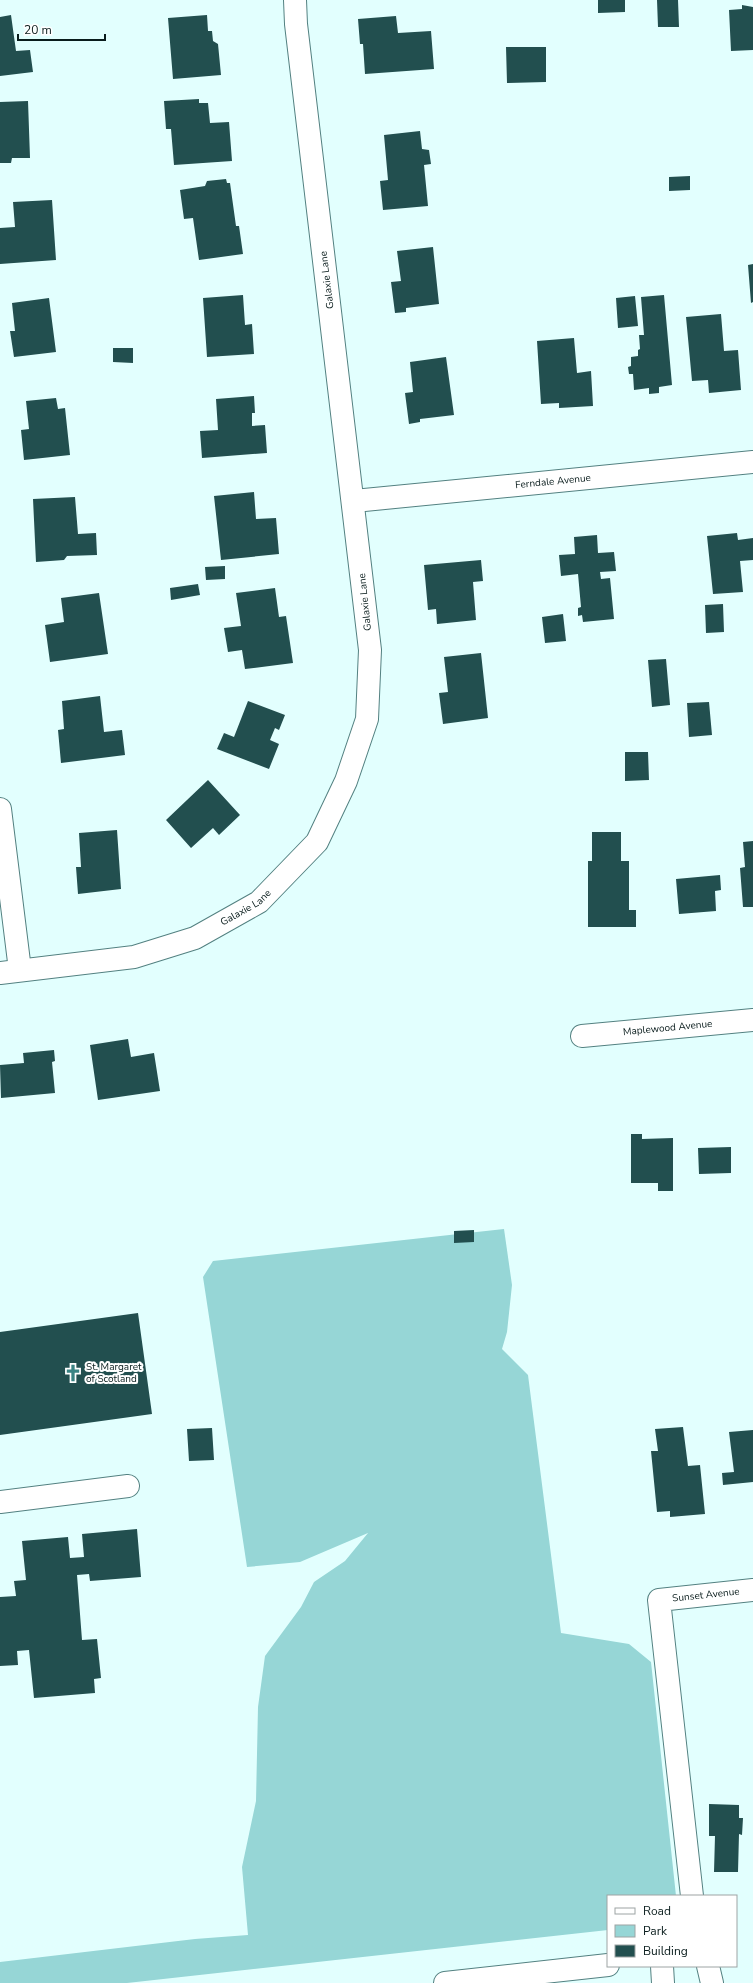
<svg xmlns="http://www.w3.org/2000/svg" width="753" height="1983" font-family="'Nunito Sans',sans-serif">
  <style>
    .green { fill: #96d6d6 }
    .building { fill: #224f4f }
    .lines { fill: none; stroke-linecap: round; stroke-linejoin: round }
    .minor-casing { stroke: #538181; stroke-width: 24 }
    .minor { stroke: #fff; stroke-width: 22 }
    .labels { text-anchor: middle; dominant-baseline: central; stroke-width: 4; stroke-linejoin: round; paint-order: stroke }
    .street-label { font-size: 10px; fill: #091c1c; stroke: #fff }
    .poi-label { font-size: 10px; fill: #091c1c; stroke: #fff; text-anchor: start }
  </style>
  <rect width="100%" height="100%" fill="#e2fffe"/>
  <path class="green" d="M504 1229 512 1285 507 1332 502 1349 528 1375 561 1633 629 1644 651 1662 676 1896H608V1930L127 1983H0V1962L195 1939 248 1935 242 1867 256 1801 258 1707 265 1656 301 1607 314 1582 345 1561 368 1533 300 1562 247 1567 203 1277 213 1261Z"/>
  <path class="building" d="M598 0H625V12L598 13Z
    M657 0H678L679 27H658Z
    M742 5 753 7V50L731 51 729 10 742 9Z
    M11 15 16 51 30 50 33 72 0 76V17Z
    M207 15 208 31H212L213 41 218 44 221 75 173 79 168 18Z
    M396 16 398 33 431 31 434 69 365 74 363 44H360L358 19Z
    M506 47H546V82L507 83Z
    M199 99V103H208L210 123 229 122 232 161 174 165 171 129H166L164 101Z
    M28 101 30 158H12L11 163H0V102Z
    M420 131 422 149 429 150 431 164 424 165 428 206 383 210 380 181 388 180 384 135Z
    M690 176V190L669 191V177Z
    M226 179 227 183H230L236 226H239L243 254 199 260 193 218 184 219 180 190 205 186 207 181Z
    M52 200 56 260 0 264V228L15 227 13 202Z
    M433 247 439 304 406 308V312L395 313 391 282 401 281 397 251Z
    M753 264V302L751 303 748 265Z
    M243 295 245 325 252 324 254 354 207 357 203 298Z
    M664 295 672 385 659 387V393L649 394V388L634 390 633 374H629L628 367 631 366V357L638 356V350L640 349 639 335H644L641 297Z
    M635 296 638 326 618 328 616 298Z
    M49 298 56 352 14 357 10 331H15L12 303Z
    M721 314 724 351 738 350 741 390 709 393 708 380 692 381 686 317Z
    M574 338 577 373 591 371 593 406 559 408V403L541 404 537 341Z
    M113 348H133V363L113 362Z
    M446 357 454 415 420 419V422L409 424 405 393 413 392 410 362Z
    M254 396 255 413H252V426L265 425 267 453 202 458 200 431 218 430 216 399Z
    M56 398 58 409 65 408 70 455 24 460 21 430 29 429 26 401Z
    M254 492 256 519 276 518 279 554 221 560 214 496Z
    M75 497 78 534 96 533 97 555 67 556 64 560 36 562 33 499Z
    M737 533 738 540 753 538V560L740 561 743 592 713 594 707 536Z
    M597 535 598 553 614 552 616 571 600 572 601 579 610 578 614 619 583 622 582 615 578 616V608L581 607 578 574 561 576 559 555 575 554 574 537Z
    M481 560 483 581 473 582 476 620 437 624 436 609 428 610 424 565Z
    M225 566V579L206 580 205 567Z
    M198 584 200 595 171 600 170 588Z
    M275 588 279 617 286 616 293 663 245 669 242 650 228 652 224 628 241 626 236 593Z
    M99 593 108 654 50 662 45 625 64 622 61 598Z
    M723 604 724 632 706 633 705 605Z
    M563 614 566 641 545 643 542 617Z
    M481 653 488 718 443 724 439 693 448 692 444 657Z
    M666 659 670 705 652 707 648 660Z
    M100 696 104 732 122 730 125 755 61 763 58 730 64 729 62 701Z
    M248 701 285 715 279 730 275 728 270 740 279 744 269 769 217 749 224 733 234 737Z
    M709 702 712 735 689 737 687 703Z
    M625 752H648L649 780 625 781Z
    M208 780 240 815 219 835 213 828 191 848 166 820Z
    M117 830 121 889 78 894 76 867H81L79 833Z
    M592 832H621V861H629V910H636V927H588V861H592Z
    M753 841V907H743L740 868 745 867 743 842Z
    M720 875 721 890 715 891 716 911 679 914 676 879Z
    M128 1039 131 1057 154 1053 160 1091 98 1100 90 1045Z
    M54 1050 55 1061 52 1062 55 1093 1 1098 0 1065 24 1063 23 1053Z
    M631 1134H642V1139L673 1138V1191H658V1183H631Z
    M731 1147V1173L699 1174 698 1148Z
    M474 1230V1242L454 1243V1231Z
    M138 1313 152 1414 0 1435V1332Z
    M683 1427 688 1466 700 1465 705 1514 670 1517V1511L657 1512 651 1451H658L655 1429Z
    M212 1428 214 1460 189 1461 187 1429Z
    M753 1430V1482L723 1485 722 1473 734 1472 729 1432Z
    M137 1529 141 1577 90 1581 89 1574 77 1575 82 1640 97 1639 101 1678 94 1679 95 1693 34 1698 29 1650 17 1651 18 1665 0 1666V1597L16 1596 14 1581 26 1580 22 1541 68 1537 70 1558 84 1557 82 1534Z
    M709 1804 739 1805V1818H743L742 1835 739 1834 738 1872H714L715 1836H709Z"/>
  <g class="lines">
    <g class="minor-casing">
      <g id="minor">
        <path id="s1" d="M354 501 753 462"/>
        <path d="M0 809 20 970"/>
        <path id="s2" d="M0 973 134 957 195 938 259 902 317 842 346 781 367 719 370 650 296 24 295 0"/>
        <path id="s3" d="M582 1036 753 1020"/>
        <path d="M0 1502 128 1486"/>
        <path id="s4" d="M692 1896 659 1600 753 1590"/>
        <path d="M662 1966 663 1983"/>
        <path d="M708 1966 712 1983"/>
        <path d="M445 1983 608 1965"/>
      </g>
    </g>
    <use href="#minor" class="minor"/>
  </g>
  <defs>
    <g id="church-bare" transform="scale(1.38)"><path d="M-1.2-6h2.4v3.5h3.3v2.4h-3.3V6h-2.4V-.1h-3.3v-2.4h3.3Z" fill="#3a8383" stroke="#fff" stroke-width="2.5" paint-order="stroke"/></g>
  </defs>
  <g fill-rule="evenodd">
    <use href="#church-bare" x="73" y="1373"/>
  </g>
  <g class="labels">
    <g class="street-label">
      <text transform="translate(327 280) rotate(-97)">Galaxie Lane</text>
      <text stroke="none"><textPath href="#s1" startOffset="200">Ferndale Avenue</textPath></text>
      <text transform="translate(365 602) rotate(-96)">Galaxie Lane</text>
      <text stroke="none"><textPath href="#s2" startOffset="258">Galaxie Lane</textPath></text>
      <text stroke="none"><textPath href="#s3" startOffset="86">Maplewood Avenue</textPath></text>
      <text stroke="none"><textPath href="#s4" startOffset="345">Sunset Avenue</textPath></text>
    </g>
    <g class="poi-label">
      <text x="86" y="1367">St. Margaret<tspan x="86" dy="12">of Scotland</tspan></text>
    </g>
  </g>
  <rect x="607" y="1895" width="130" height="72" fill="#ffffff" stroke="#9da4a4"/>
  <rect x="615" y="1908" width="20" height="6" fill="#ffffff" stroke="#9da4a4"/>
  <text x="643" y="1915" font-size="12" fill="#091c1c">Road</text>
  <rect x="615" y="1925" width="20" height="12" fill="#96d6d6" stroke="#9da4a4"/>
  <text x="643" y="1935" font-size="12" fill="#091c1c">Park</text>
  <rect x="615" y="1945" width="20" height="12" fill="#224f4f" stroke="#9da4a4"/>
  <text x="643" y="1955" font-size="12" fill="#091c1c">Building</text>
  <path d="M18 34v6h87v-6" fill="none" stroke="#091c1c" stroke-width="2"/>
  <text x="24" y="34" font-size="12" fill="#091c1c" stroke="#ffffff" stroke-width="3" paint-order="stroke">20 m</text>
</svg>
